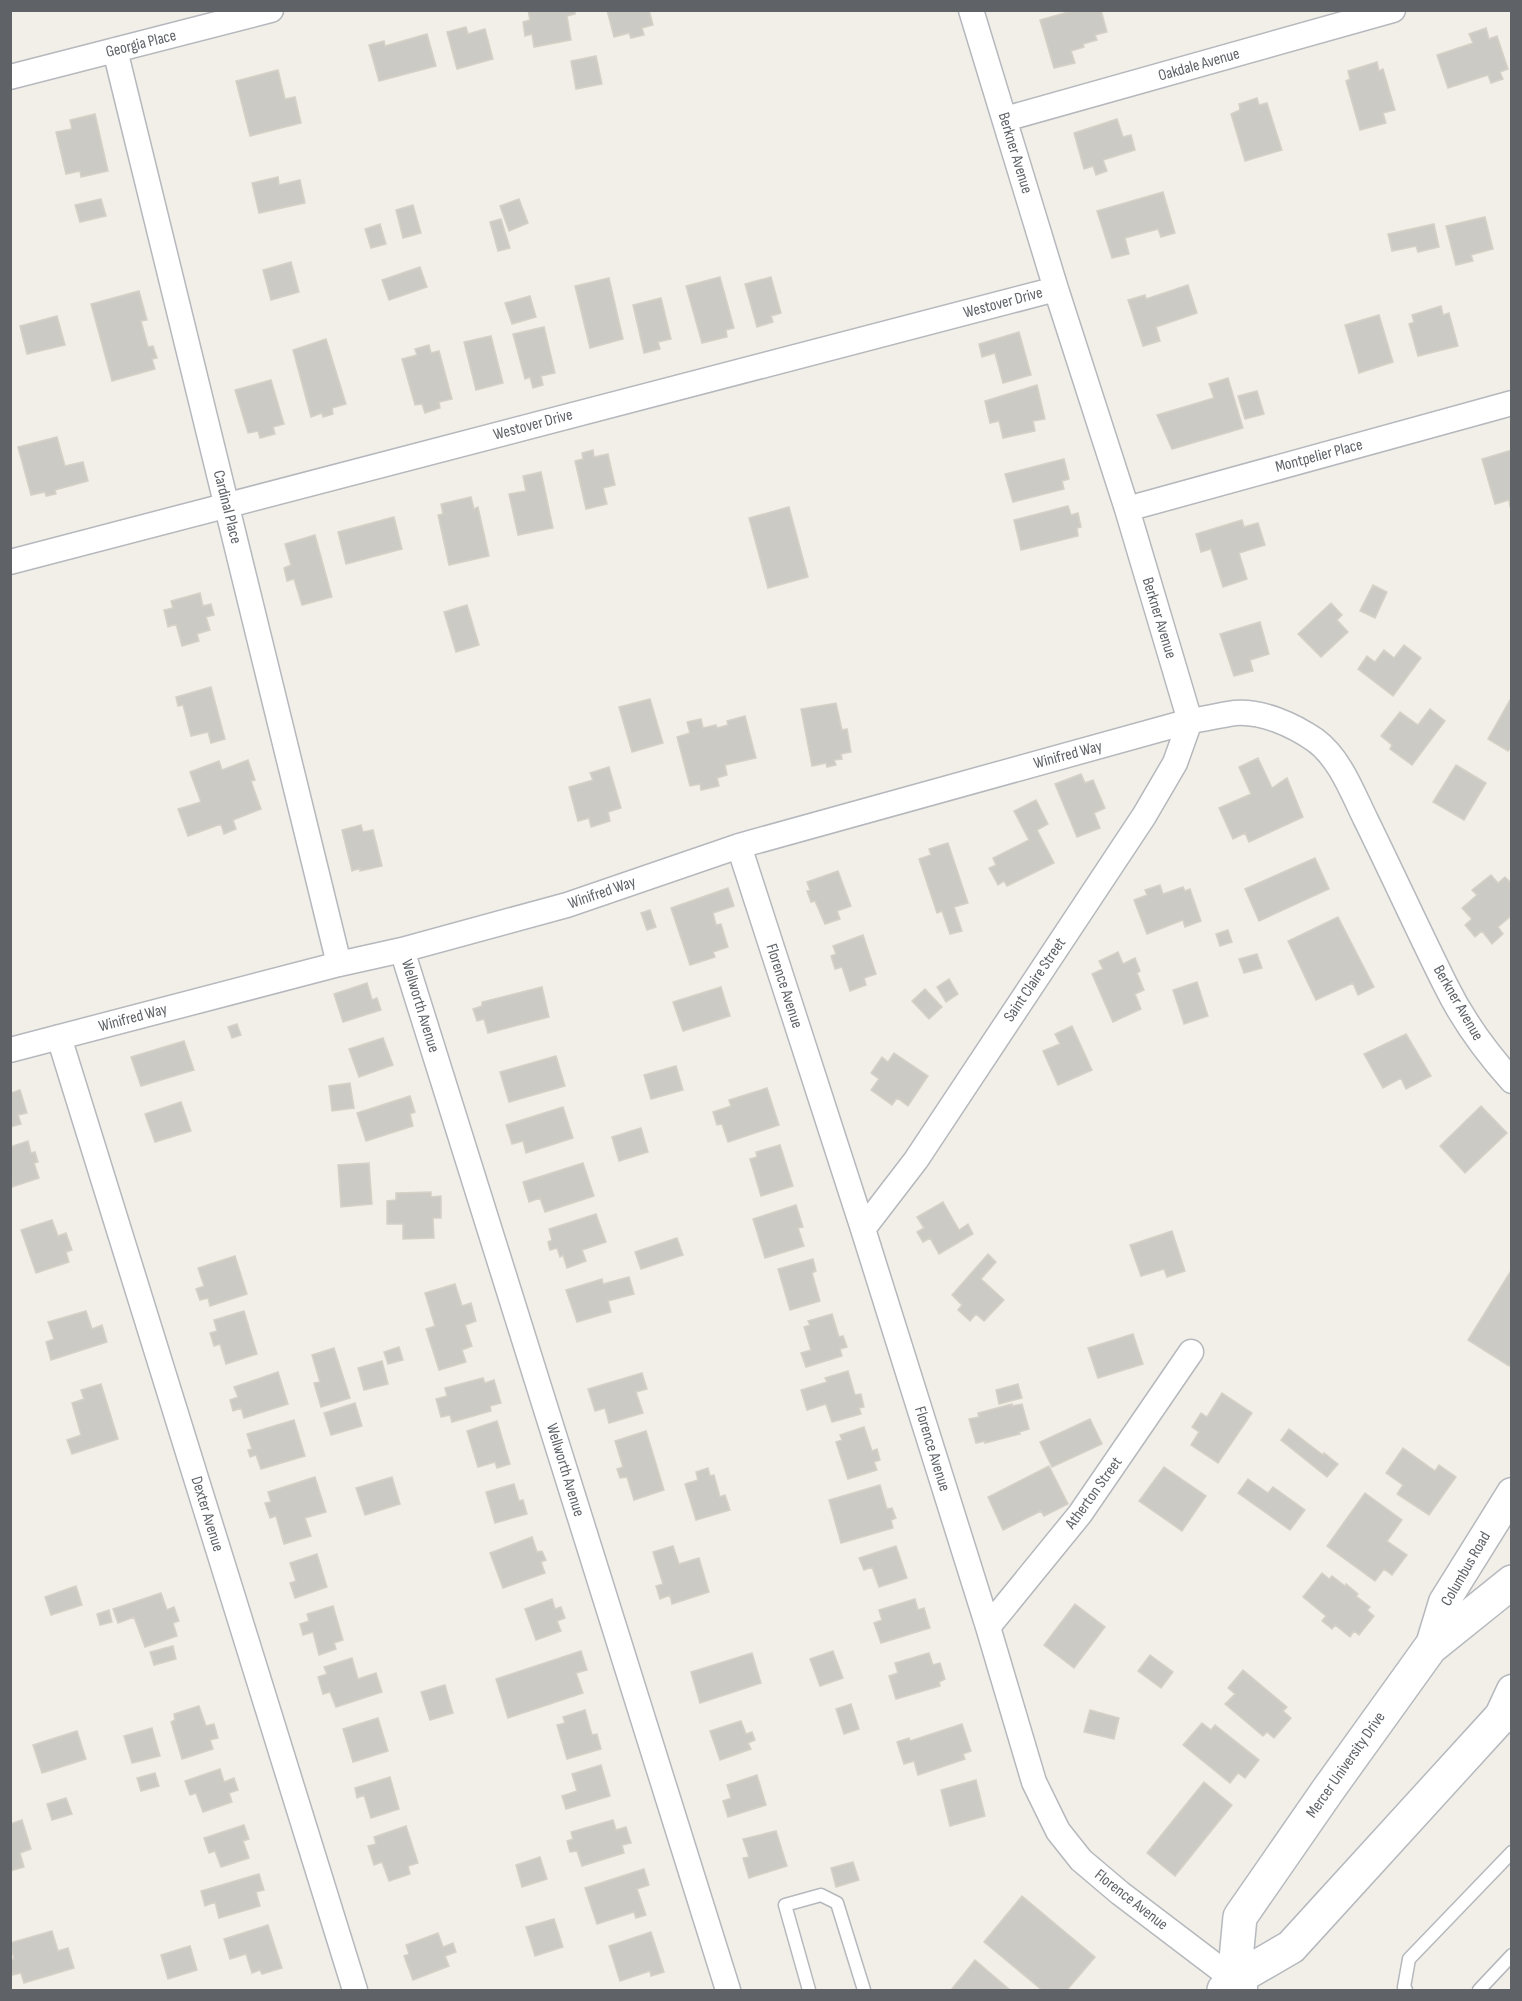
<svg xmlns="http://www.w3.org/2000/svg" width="1522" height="2001" font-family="'Sofia Sans Condensed',sans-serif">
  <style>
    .building { fill: #cccac5; stroke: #d6d1c6; stroke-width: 1.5 }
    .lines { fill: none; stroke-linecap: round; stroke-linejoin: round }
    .service-casing { stroke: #b5b8bc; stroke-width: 15 }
    .minor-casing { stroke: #b5b8bc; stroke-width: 27 }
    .tertiary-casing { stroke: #b5b8bc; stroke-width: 33 }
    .secondary-casing { stroke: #b6babf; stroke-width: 36 }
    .service { stroke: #fff; stroke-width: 12 }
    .minor { stroke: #fff; stroke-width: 24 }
    .tertiary { stroke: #fff; stroke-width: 30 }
    .secondary { stroke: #fff; stroke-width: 33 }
    .labels { text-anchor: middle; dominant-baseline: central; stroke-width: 4.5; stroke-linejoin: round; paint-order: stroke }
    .street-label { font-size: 16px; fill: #5f6368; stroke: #fff }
  </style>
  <rect width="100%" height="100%" fill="#f1efe8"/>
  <path class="building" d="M528 10H575V14L567 16 571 40 534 47 532 34 525 36 523 22 530 20Z
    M607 10H649L653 25 642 28 644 35 631 38 629 33 614 37Z
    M1075 10H1101L1107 32 1095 35 1097 40 1083 44 1084 47 1071 51 1075 63 1054 68 1040 20Z
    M466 27 468 34 485 29 493 59 457 69 447 32Z
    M1486 28 1489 39 1497 36 1508 69 1500 72 1503 79 1491 83 1488 75 1448 88 1437 55 1473 43 1469 34Z
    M427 34 436 66 379 81 369 45 384 41 385 46Z
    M596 56 602 84 576 89 571 61Z
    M1377 62 1379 71 1383 69 1395 110 1383 113 1386 123 1360 130 1346 81 1350 79 1348 71Z
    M278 70 285 99 295 97 301 123 250 136 236 81Z
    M1257 98 1259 105 1267 103 1282 150 1245 161 1231 114 1240 110 1239 104Z
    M95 114 108 171 81 177 80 171 66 174 56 132 72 129 70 120Z
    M1117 119 1123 137 1131 135 1135 150 1103 160 1107 171 1096 175 1093 166 1084 169 1074 133Z
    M278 177 279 185 300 180 305 203 259 213 252 183Z
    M1163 192 1175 233 1161 237 1158 229 1125 238 1129 254 1112 258 1097 211Z
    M101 199 106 216 80 222 75 205Z
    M519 199 528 223 509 231 500 206Z
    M413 205 421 233 403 238 396 210Z
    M1485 217 1493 249 1471 255 1473 261 1456 265 1446 226Z
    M501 219 510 248 498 251 490 222Z
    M380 224 386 244 371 248 365 229Z
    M1434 224 1439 247 1418 252 1416 246 1392 251 1388 234Z
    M291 262 299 292 271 300 263 270Z
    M420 267 427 287 389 300 382 280Z
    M720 277 734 328 726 330 727 337 702 343 686 286Z
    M771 277 781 313 771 316 773 322 757 327 745 284Z
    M609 278 623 339 590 348 575 286Z
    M1188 285 1197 313 1156 327 1160 341 1143 346 1128 300 1145 295 1146 299Z
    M139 291 147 320 141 321 148 347 153 346 157 358 152 359 155 369 112 381 91 304Z
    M530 296 536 317 512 324 505 303Z
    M661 298 671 339 658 342 660 349 644 353 633 305Z
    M1441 306 1443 315 1449 313 1458 346 1418 356 1409 324 1414 322 1412 315Z
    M1379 315 1393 362 1359 373 1345 325Z
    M57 316 65 345 27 354 20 326Z
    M544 327 555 373 541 376 543 385 533 388 530 377 525 379 513 334Z
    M1019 332 1031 375 1003 383 995 353 982 357 979 344Z
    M491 336 503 383 476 390 464 342Z
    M326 339 346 404 332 408 333 414 323 417 322 413 311 417 293 350Z
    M429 345 431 353 439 351 452 399 439 402 440 408 425 413 422 404 415 405 402 359 417 355 415 349Z
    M1228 378 1243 428 1172 449 1157 415 1214 398 1209 384Z
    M271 380 284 424 273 427 275 434 260 438 258 431 248 433 235 390Z
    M1037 385 1045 419 1033 421 1035 431 1003 438 999 421 990 423 985 401Z
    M1257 391 1264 414 1245 419 1238 396Z
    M57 437 65 466 83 462 88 481 55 490 56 494 46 496 45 492 31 495 18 447Z
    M593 450 594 457 608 454 615 485 603 488 607 504 586 509 575 461 583 459 582 453Z
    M1512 450V507H1510L1509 500 1495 504 1482 459Z
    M1064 459 1069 479 1062 481 1064 489 1013 502 1005 474Z
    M541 472 553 528 518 535 509 494 526 491 523 476Z
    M471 497 474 509 478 507 489 556 449 565 438 515 443 514 441 504Z
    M1068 506 1071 515 1078 513 1081 527 1077 528 1078 536 1021 550 1014 520Z
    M789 507 808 577 768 588 749 518Z
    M394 517 402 549 346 564 338 532Z
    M1242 520 1244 527 1258 523 1265 545 1239 553 1247 579 1223 587 1211 549 1201 552 1196 534Z
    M315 535 332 597 302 605 294 579 287 581 284 568 291 565 285 544Z
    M1373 585 1387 592 1375 618 1360 611Z
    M200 593 203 606 211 604 214 615 206 617 210 630 197 634 199 641 182 646 176 624 168 627 164 610 173 608 171 601Z
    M1331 603 1342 615 1337 620 1348 632 1321 657 1298 634Z
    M467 605 479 645 456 652 444 612Z
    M1260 622 1269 654 1250 660 1253 671 1234 676 1220 634Z
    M1404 645 1421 658 1393 696 1358 669 1367 656 1375 662 1384 650 1394 658Z
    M211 687 225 739 211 743 208 732 191 736 183 705 178 706 176 697Z
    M650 699 663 743 632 752 619 707Z
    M1510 700 1512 701V746L1508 751 1488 739Z
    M836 703 842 730 847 729 851 752 841 754 842 759 834 760 836 765 827 767 826 763 812 766 801 709Z
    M1430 709 1445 721 1412 765 1390 749 1392 745 1381 736 1400 712 1418 725Z
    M745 716 756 758 725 765 727 775 717 778 719 786 701 790 700 784 690 786 677 737 690 733 687 722 701 719 703 728 716 725 717 728 728 725 727 721Z
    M1258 758 1272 788 1287 778 1303 817 1249 842 1245 833 1233 839 1219 808 1251 794 1239 767Z
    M248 760 255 780 251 781 261 809 233 820 236 829 224 834 221 824 188 836 178 809 201 802 190 772 219 761 222 770Z
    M1456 765 1486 783 1464 820 1433 802Z
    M609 767 621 808 608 812 610 821 591 827 589 818 578 821 569 787 593 780 590 773Z
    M1081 774 1085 783 1093 780 1105 808 1094 813 1100 828 1077 837 1055 784Z
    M1036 800 1048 824 1037 830 1054 863 1007 886 1004 881 998 885 989 868 996 865 993 858 1029 840 1014 811Z
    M361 825 363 832 373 830 382 866 360 871V868L352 871 342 830Z
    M948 843 968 903 954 907 962 931 950 934 942 911 937 913 919 859 931 855 929 849Z
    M1315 858 1329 889 1259 921 1245 889Z
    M838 871 851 906 837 911 840 919 825 924 815 901 811 902 807 891 810 890 807 882Z
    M1491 875 1498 883 1505 877 1512 884V915L1498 927 1503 934 1492 944 1482 931 1475 937 1465 925 1472 919 1462 908 1477 895 1472 890Z
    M1160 885 1163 894 1183 887 1185 891 1190 889 1201 921 1185 927 1183 920 1147 934 1134 900 1147 895 1145 890Z
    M728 888 734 906 713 913 716 925 721 924 728 947 713 952 715 957 690 965 671 908Z
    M650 910 656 927 647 930 641 913Z
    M1338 917 1374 987 1358 995 1353 983 1316 1000 1288 941Z
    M1228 930 1232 942 1220 946 1216 934Z
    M863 935 876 974 864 978 866 985 850 991 842 967 835 969 831 956 836 954 833 946Z
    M1118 952 1123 964 1135 958 1140 971 1137 973 1144 990 1135 994 1141 1009 1113 1022 1092 974 1103 969 1099 961Z
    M1257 954 1262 968 1244 973 1239 959Z
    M949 979 958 994 946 1002 937 987Z
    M1197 982 1208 1016 1184 1024 1173 990Z
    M367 983 372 1000 377 998 381 1010 343 1022 334 994Z
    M542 987 549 1017 488 1033 484 1019 477 1021 473 1009 482 1006V1002Z
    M721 987 730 1016 683 1031 673 1002Z
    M925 989 942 1007 929 1019 912 1001Z
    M237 1024 241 1035 232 1038 228 1027Z
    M1072 1026 1092 1070 1058 1085 1043 1051 1060 1044 1055 1034Z
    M1406 1034 1431 1076 1406 1089 1401 1078 1383 1088 1364 1054Z
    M383 1038 393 1065 359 1077 349 1049Z
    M184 1041 194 1070 141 1086 131 1057Z
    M894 1053 928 1076 908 1106 897 1098 892 1105 871 1090 879 1079 871 1073 882 1057 888 1062Z
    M556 1056 565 1086 509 1102 500 1072Z
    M676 1066 683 1090 651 1099 644 1075Z
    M350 1083 354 1108 332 1111 329 1086Z
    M767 1088 779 1125 728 1142 722 1124 717 1125 713 1112 731 1106 729 1100Z
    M20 1090 27 1113 18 1115 21 1124 10 1127V1091L11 1093Z
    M410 1096 415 1112 410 1114 413 1126 366 1141 357 1113Z
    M181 1102 191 1131 155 1142 145 1114Z
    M1481 1106 1507 1133 1465 1173 1440 1146Z
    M563 1107 573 1138 526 1153 523 1141 512 1144 506 1125Z
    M641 1128 648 1152 619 1161 612 1137Z
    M28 1141 31 1153 35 1152 38 1162 34 1163 39 1178 12 1187 10 1147Z
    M780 1145 793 1186 761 1196 750 1159 757 1157 756 1152Z
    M369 1163 372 1204 341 1207 338 1165Z
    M583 1163 594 1196 545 1212 540 1198 529 1202 523 1182Z
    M431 1192V1197L441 1196V1218H433L434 1238 403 1239V1224H387V1201L396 1200V1193Z
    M943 1202 959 1230 968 1224 973 1234 939 1254 930 1238 923 1242 917 1232 924 1228 917 1217Z
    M796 1205 803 1227 798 1228 804 1246 765 1258 753 1219Z
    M596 1214 606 1242 582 1250 586 1261 567 1268 563 1255 560 1257 557 1248 550 1250 548 1242 552 1240 549 1229Z
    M52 1220 58 1236 66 1233 72 1250 66 1252 69 1262 36 1273 21 1230Z
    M1172 1231 1185 1271 1167 1277 1164 1269 1141 1276 1130 1245Z
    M677 1238 683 1255 641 1269 635 1252Z
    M988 1254 996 1262 981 1279 1004 1300 984 1321 976 1314 970 1321 958 1310 962 1305 952 1295Z
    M235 1256 247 1294 210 1306 208 1298 200 1300 196 1289 204 1286 198 1268Z
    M813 1259 816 1271 812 1273 820 1301 790 1310 778 1269Z
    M1512 1269V1362L1509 1366 1468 1340Z
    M629 1277 634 1294 608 1301 611 1312 577 1322 566 1290 602 1279 603 1284Z
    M455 1284 462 1306 471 1303 476 1321 465 1325 472 1346 462 1350 466 1362 439 1370 426 1329 435 1326 425 1293Z
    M86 1311 92 1329 102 1325 107 1342 51 1360 46 1342 54 1339 48 1322Z
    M244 1311 257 1354 226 1364 220 1344 214 1346 210 1333 217 1331 214 1320Z
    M832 1314 839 1337 843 1336 847 1347 840 1349 842 1356 806 1367 801 1353 811 1350 804 1327 810 1325 808 1321Z
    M1133 1334 1143 1364 1098 1378 1088 1348Z
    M399 1347 403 1360 388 1364 384 1352Z
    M334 1348 350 1398 321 1407 314 1383 320 1382 312 1355Z
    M382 1361 388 1384 364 1390 358 1368Z
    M848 1371 855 1395 861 1394 864 1407 859 1408 861 1414 832 1422 826 1404 807 1410 801 1390 827 1382 825 1378Z
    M278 1372 288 1404 244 1418 241 1408 233 1411 230 1400 238 1397 234 1387Z
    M642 1373 647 1389 636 1392 643 1413 609 1423 605 1408 595 1411 588 1389Z
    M483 1378 485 1383 494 1380 501 1403 490 1406 491 1411 452 1422 450 1415 441 1417 436 1399 447 1396 445 1388Z
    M101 1384 118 1439 72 1454 67 1440 81 1435 72 1403 84 1399 81 1390Z
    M1018 1384 1022 1398 999 1404 996 1390Z
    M1222 1393 1252 1413 1218 1463 1191 1445 1199 1432 1192 1427 1201 1413 1207 1417Z
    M355 1403 362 1426 331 1435 324 1413Z
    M1012 1404V1406L1022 1404 1029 1429 1019 1432 1020 1434 985 1443V1441L976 1443 969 1419 979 1417 978 1413Z
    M1090 1419 1102 1444 1052 1467 1040 1442Z
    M294 1420 305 1456 261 1469 256 1455 250 1457 248 1450 252 1449 247 1434Z
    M497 1421 510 1464 497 1468 495 1462 478 1467 467 1431Z
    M864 1427 872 1451 877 1449 880 1460 874 1462 877 1470 848 1479 836 1442 842 1440 840 1435Z
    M1289 1429 1323 1455 1324 1453 1338 1464 1327 1477 1281 1440Z
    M646 1431 664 1490 634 1500 627 1477 620 1478 617 1469 623 1467 615 1441Z
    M1403 1448 1435 1471 1439 1465 1456 1477 1429 1515 1397 1494 1403 1485 1386 1473Z
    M1049 1466 1068 1504 1044 1516 1041 1511 1003 1530 988 1497Z
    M1164 1467 1206 1496 1182 1531 1139 1501Z
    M708 1468 710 1476 714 1475 720 1497 725 1495 730 1510 696 1520 685 1484 698 1480 696 1472Z
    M315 1477 326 1512 305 1518 311 1536 284 1544 276 1516 270 1518 265 1503 271 1502 268 1492Z
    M392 1477 400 1504 365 1515 356 1488Z
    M1248 1479 1268 1493 1273 1487 1305 1510 1290 1530 1238 1493Z
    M514 1484 519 1501 523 1500 527 1514 495 1523 486 1492Z
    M880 1485 887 1509 892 1508 896 1518 891 1520 893 1528 841 1543 829 1500Z
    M1365 1493 1402 1520 1387 1541 1407 1555 1392 1575 1384 1569 1375 1581 1327 1546Z
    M532 1537 537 1552 542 1551 546 1560 541 1562 545 1573 503 1588 490 1553Z
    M673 1546 679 1564 699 1558 709 1592 672 1604 670 1595 660 1599 656 1586 663 1584 653 1552Z
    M896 1546 907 1578 879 1587 872 1567 864 1570 859 1558Z
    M317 1554 327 1587 295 1598 290 1583 296 1581 290 1563Z
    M1322 1573 1329 1579 1332 1576 1345 1586 1346 1584 1358 1594 1356 1596 1370 1607 1367 1610 1374 1616 1359 1635 1354 1631 1350 1637 1335 1625 1332 1629 1322 1621 1326 1616 1303 1597Z
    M76 1586 82 1605 51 1615 45 1597Z
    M161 1593 167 1610 174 1607 179 1621 173 1623 177 1636 145 1647 134 1617 118 1623 113 1609Z
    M552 1599 555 1609 561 1607 565 1618 557 1621 561 1631 536 1640 525 1609Z
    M915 1599 918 1610 924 1608 930 1628 881 1643 874 1623 882 1620 879 1610Z
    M1075 1604 1105 1627 1074 1668 1044 1645Z
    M333 1606 343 1640 334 1643 336 1649 319 1655 313 1632 303 1635 300 1624 309 1621 307 1614Z
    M109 1610 112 1622 100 1625 97 1614Z
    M173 1646 176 1659 154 1665 150 1652Z
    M581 1651 587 1670 576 1673 583 1693 508 1718 496 1679Z
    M833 1651 843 1678 820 1686 810 1659Z
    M752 1653 761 1683 700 1703 691 1672Z
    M929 1653 933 1665 940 1663 945 1679 939 1682 940 1686 896 1699 889 1676 898 1673 895 1663Z
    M1150 1655 1173 1672 1161 1688 1138 1671Z
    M352 1658 358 1679 376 1673 382 1692 336 1707 330 1692 323 1694 318 1677 327 1674 324 1667Z
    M1243 1670 1287 1707 1283 1711 1291 1718 1274 1738 1267 1732 1263 1736 1225 1704 1235 1694 1228 1688Z
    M445 1685 453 1713 430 1720 421 1692Z
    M851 1704 859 1729 844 1734 836 1709Z
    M199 1706 206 1726 214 1724 218 1738 210 1740 213 1749 182 1759 171 1722 175 1720 174 1714Z
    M585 1710 592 1735 597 1734 601 1749 567 1759 557 1725 565 1723 563 1717Z
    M1090 1710 1119 1718 1114 1739 1084 1732Z
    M378 1718 388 1751 353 1762 343 1729Z
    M741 1721 746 1734 752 1732 755 1740 748 1743 751 1749 720 1760 710 1731Z
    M1202 1723 1211 1730 1215 1725 1259 1760 1245 1778 1238 1773 1230 1783 1183 1745Z
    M962 1724 971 1751 963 1754 965 1759 918 1775 914 1761 904 1764 897 1742 909 1738 910 1741Z
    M152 1728 160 1756 132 1763 124 1736Z
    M77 1731 86 1759 42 1773 33 1745Z
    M601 1765 610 1796 566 1809 562 1796 577 1791 572 1774Z
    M220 1769 224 1782 234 1778 238 1790 229 1793 232 1802 203 1812 196 1793 190 1795 185 1781Z
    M155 1773 159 1786 141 1791 137 1778Z
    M757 1775 766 1805 728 1817 723 1801 731 1798 727 1785Z
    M390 1777 399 1809 371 1818 364 1795 357 1798 355 1788Z
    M976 1780 985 1816 950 1826 941 1790Z
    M1204 1782 1232 1805 1175 1876 1147 1853Z
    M66 1798 72 1814 52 1820 47 1804Z
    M22 1820 31 1849 20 1853 24 1867 10 1871V1824Z
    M613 1820 616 1830 626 1827 631 1843 622 1845 624 1853 582 1866 577 1851 570 1852 567 1841 573 1839 571 1832Z
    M244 1825 249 1839 243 1841 249 1858 221 1867 215 1851 209 1853 204 1838Z
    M406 1826 418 1863 408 1866 410 1874 389 1881 382 1862 374 1865 368 1846 376 1844 374 1837Z
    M776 1831 787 1866 749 1878 743 1858 749 1857 743 1839Z
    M540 1857 547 1879 522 1887 516 1865Z
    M853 1862 859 1880 836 1887 831 1868Z
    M644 1869 649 1885 637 1889 646 1915 636 1918 634 1912 597 1924 585 1888Z
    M259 1874 264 1890 256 1892 260 1906 219 1918 215 1902 205 1906 201 1891Z
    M1022 1896 1095 1957 1067 1990H1042L984 1942Z
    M554 1919 563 1947 535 1956 526 1927Z
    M268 1925 282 1968 262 1974 260 1970 252 1973 246 1954 230 1959 224 1939Z
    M52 1931 58 1951 68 1948 74 1968 24 1983 21 1973 12 1975 10 1960 14 1959 10 1943Z
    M651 1932 664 1972 651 1976 650 1971 620 1981 609 1946Z
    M438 1933 443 1947 453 1943 456 1952 445 1956 449 1966 413 1980 404 1956 409 1954 406 1945Z
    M190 1946 197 1970 168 1979 161 1955Z
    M975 1960 1010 1990H951Z"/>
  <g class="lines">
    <g class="service-casing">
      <path id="service" d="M809 1990 785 1905 821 1895 837 1903 864 1990
        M1406 1990 1404 1987 1409 1959 1512 1852
        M1479 1990 1512 1955"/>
    </g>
    <g class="minor-casing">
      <path id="minor" d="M971 10 1056 289 1127 509 1190 721
        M115 50 339 964
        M10 77 271 10
        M1005 119 1393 10
        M1127 509 1512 403
        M10 562 1056 289
        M739 846 863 1229 988 1627 1034 1782 1058 1831 1081 1860 1120 1893 1245 1988
        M402 950 728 1990
        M59 1037 355 1990
        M10 1050 339 964 402 950 567 905 739 846 1190 721C1205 719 1220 715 1235 713 1263 711 1293 725 1315 740 1340 758 1353 794 1366 820 1393 875 1418 930 1445 984 1462 1019 1486 1052 1512 1081
        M863 1229 916 1160 1144 816 1175 763 1190 721
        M988 1627 1080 1514 1191 1352"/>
    </g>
    <g class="tertiary-casing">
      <path id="tertiary" d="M1430 1648 1444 1602 1512 1493
        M1498 1720 1512 1690"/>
    </g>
    <g class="secondary-casing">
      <path id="secondary" d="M1234 1980 1240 1917 1328 1790 1430 1648 1512 1582
        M1224 1990 1234 1980 1291 1947 1498 1720 1512 1710"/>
    </g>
    <use href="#service" class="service"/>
    <use href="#minor" class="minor"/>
    <use href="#tertiary" class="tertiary"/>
    <use href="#secondary" class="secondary"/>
  </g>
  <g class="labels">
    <g class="street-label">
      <text transform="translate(141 44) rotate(-14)">Georgia Place</text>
      <text transform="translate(1199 65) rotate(-16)">Oakdale Avenue</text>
      <text transform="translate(1015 153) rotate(73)">Berkner Avenue</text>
      <text transform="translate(1003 303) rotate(-15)">Westover Drive</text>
      <text transform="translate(533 425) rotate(-15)">Westover Drive</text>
      <text transform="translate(1319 456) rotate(-15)">Montpelier Place</text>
      <text transform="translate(227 507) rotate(76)">Cardinal Place</text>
      <text transform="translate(1159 618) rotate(73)">Berkner Avenue</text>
      <text transform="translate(1068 755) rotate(-15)">Winifred Way</text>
      <text transform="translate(602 893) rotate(-19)">Winifred Way</text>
      <text transform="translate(1035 980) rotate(-56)">Saint Claire Street</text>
      <text transform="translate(784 986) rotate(72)">Florence Avenue</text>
      <text transform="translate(1458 1003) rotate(60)">Berkner Avenue</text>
      <text transform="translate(420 1006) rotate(73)">Wellworth Avenue</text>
      <text transform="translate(133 1018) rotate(-15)">Winifred Way</text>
      <text transform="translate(932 1449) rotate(73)">Florence Avenue</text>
      <text transform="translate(565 1470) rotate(73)">Wellworth Avenue</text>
      <text transform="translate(1094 1493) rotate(-54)">Atherton Street</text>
      <text transform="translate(207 1514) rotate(73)">Dexter Avenue</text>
      <text transform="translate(1466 1569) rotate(-60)">Columbus Road</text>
      <text transform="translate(1346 1765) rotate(-55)">Mercer University Drive</text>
      <text transform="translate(1131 1900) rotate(38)">Florence Avenue</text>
    </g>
  </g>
  <rect width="1522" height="2001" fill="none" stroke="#5f6368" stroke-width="24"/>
</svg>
